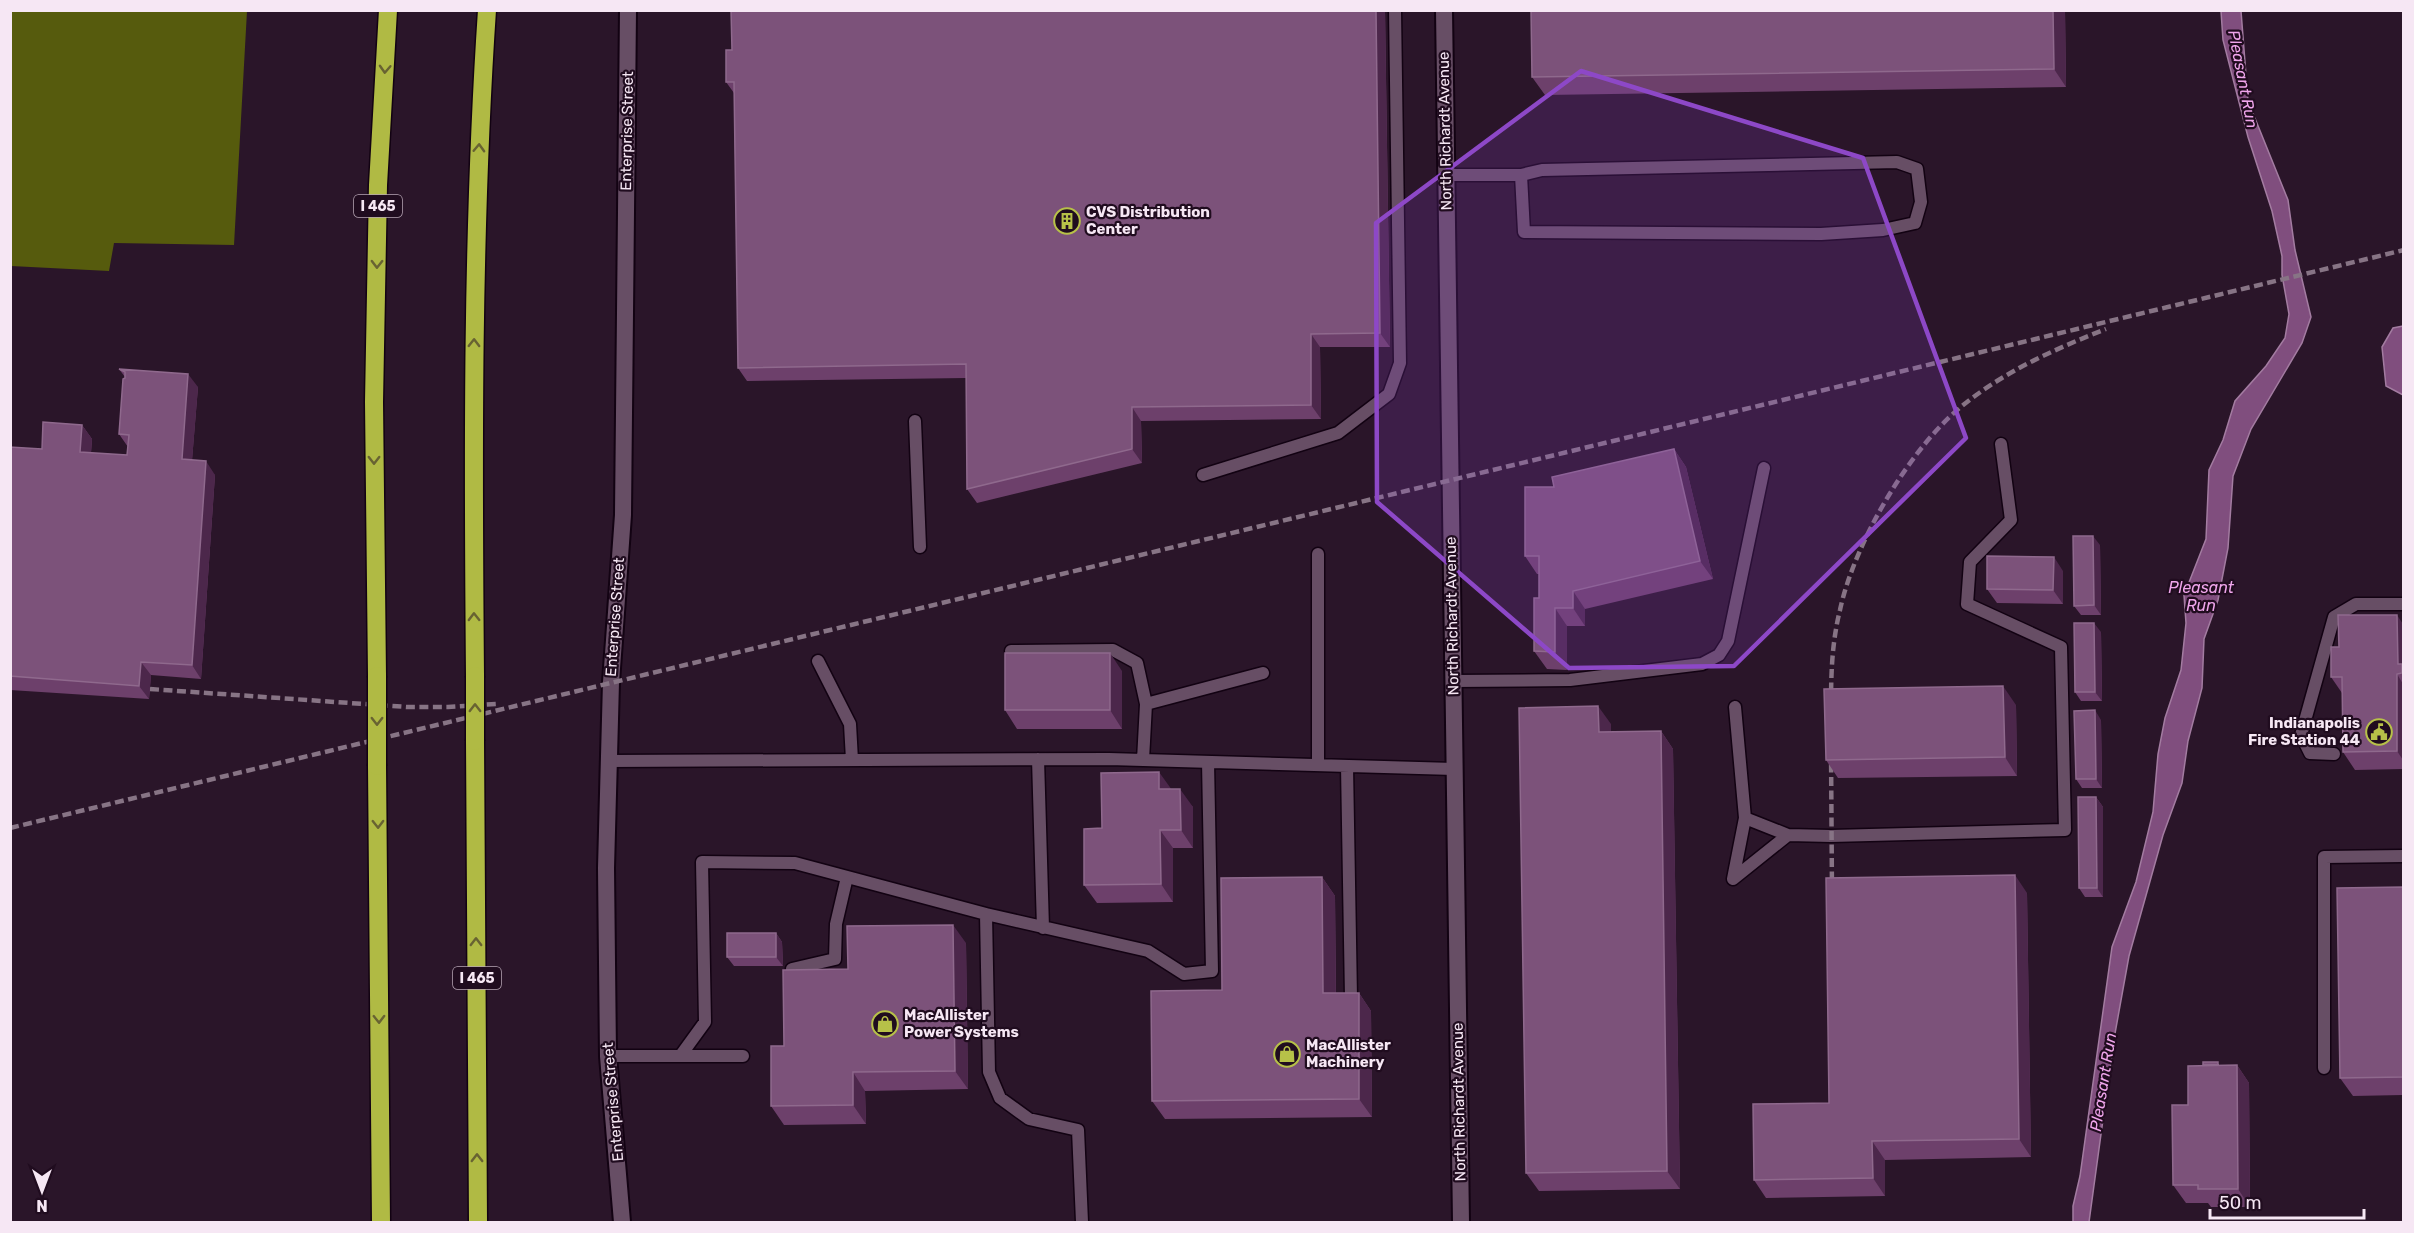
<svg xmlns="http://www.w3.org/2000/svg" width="2414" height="1233" font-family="Rubik,sans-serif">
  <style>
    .forest { fill: #565b0d }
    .water { fill: #804e7e; stroke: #a37ca1; stroke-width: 1.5 }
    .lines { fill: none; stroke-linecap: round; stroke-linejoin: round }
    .service-casing { stroke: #120212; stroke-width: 15 }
    .minor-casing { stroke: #120212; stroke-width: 20 }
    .motorway-casing { stroke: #120212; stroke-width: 21 }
    .service { stroke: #674e65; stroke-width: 12 }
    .minor { stroke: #674e65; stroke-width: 16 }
    .motorway { stroke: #b0ba44; stroke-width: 18 }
    .rail { stroke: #877485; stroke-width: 4.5; stroke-dasharray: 9 4.5; stroke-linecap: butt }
    .motorway-bridge-casing { stroke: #120212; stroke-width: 21; stroke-linecap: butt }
    .motorway-bridge { stroke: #b0ba44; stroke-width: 18 }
    .wall { fill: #6d406b }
    .shaded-wall { fill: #4c274b }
    .building { fill: #7c527a; stroke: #8f698d; stroke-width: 1.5 }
    .oneway { stroke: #686332 }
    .marked { fill: #8d48c7; fill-opacity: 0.2; stroke: #8d48c7; stroke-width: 4.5; stroke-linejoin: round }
    .labels { text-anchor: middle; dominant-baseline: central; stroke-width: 4.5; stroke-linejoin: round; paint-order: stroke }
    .shield { fill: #200c1f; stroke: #b6a5b4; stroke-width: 1.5 }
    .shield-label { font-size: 14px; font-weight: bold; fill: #f6e7f4 }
    .street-label { font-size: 15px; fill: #f6e7f4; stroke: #200c1f }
    .poi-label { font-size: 15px; font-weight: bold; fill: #f6e7f4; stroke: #200c1f; text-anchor: start }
    .water-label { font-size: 16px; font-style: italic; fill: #efa5eb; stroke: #200c1f }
  </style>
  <rect width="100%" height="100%" fill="#2a1529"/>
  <path class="forest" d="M10 11H247L234 245 114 243 109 271 11 266Z"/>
  <path class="water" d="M2221 11H2241L2248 101 2288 200 2295 250 2311 317 2302 343 2251 429 2233 476 2228 548 2218 600 2204 639 2202 688 2188 741 2182 783 2163 835 2129 956 2114 1039 2089 1222H2073V1206L2080 1176 2112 947 2136 882 2153 812 2158 754 2165 718 2181 670 2186 623 2184 595 2206 539 2209 470 2223 440 2235 401 2266 366 2285 338 2289 314 2282 275V256L2272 211 2248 137 2223 40Z
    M2403 326H2404L2403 395 2386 386 2382 347 2393 328Z"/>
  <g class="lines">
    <g class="service-casing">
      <path id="service" d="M1446 175H1521L1524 232 1821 234 1883 230 1915 223 1921 202 1917 169 1897 162 1542 170 1521 175
        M915 421 920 547
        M1203 475 1338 433 1389 394 1400 363 1395 10
        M1318 554V765
        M1011 651 1113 650 1137 663 1146 704
        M818 661 850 724 852 760
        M1453 681 1570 680 1702 664 1719 655 1728 641 1764 468
        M1735 707 1745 818
        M2334 754 2310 753 2301 735 2334 617 2356 604H2404
        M1038 759 1043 928
        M1143 760 1146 704 1263 673
        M607 761 1109 759 1454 769
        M1347 766 1351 998
        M1733 879 1788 835 1831 836 2065 830 2061 647 1967 604 1970 562 2011 520 2001 444
        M1733 879 1745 818 1788 835
        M986 914 1148 951 1184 974 1212 971 1208 762
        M792 969 835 959 836 924 847 877
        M681 1055 705 1022 702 862 795 863 986 914 989 1072 1000 1098 1029 1119 1078 1130 1082 1222
        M608 1056H743
        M2324 1068V857L2404 856"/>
    </g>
    <g class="minor-casing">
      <path id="minor" d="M1444 10 1461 1222
        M622 1222 608 1056 606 868 611 682 623 515 628 10"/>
    </g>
    <g class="motorway-casing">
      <path id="motorway" d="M377 676 374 402 378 185 388 10
        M475 676C473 454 472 232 487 10
        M475 741 478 1222
        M377 766 381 1222"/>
    </g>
    <use href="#service" class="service"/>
    <use href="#minor" class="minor"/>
    <use href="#motorway" class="motorway"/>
    <path class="rail" d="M150 689 407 707H448L496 704
      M1831 705C1831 673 1832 642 1840 610 1854 544 1909 449 1962 406 2005 371 2055 349 2106 329
      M1831 750 1832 894
      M10 828 2404 250"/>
    <g class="motorway-bridge-casing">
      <path id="motorway-bridge" d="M377 676V766
        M475 676V741"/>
    </g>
    <use href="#motorway-bridge" class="motorway-bridge"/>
  </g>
  <path class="wall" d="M1385 10 1390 347H1320L1321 419 1141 421 1142 463 977 503 967 489 966 378 747 381 738 368 734 93 726 82 732 50Z
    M2065 10 2066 87 1545 95 1532 77Z
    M119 369 198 387 192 460 215 475 201 679 151 675 149 699 10 690V447L42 449 82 425 92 439 91 453 127 455 128 447 119 434 125 377Z
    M1674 449 1686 467 1713 579 1585 609V626H1567V670L1547 669 1534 651 1539 598V574H1537L1525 556 1554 487Z
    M2100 545 2101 615H2081L2074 606Z
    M2063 571V604L1997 603 1987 589Z
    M2403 624V769L2355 770 2343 752 2342 693 2331 677 2339 647Z
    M2101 632 2102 701H2081L2075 692Z
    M1122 671V729H1017L1005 710Z
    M2016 705 2017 776 1838 778 1826 760Z
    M2101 720 2102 788H2082L2076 779Z
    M1611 724V732L1661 731 1673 749 1680 1189 1539 1191 1526 1173Z
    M1171 789 1193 807V848H1173V902L1097 903 1084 885 1102 828Z
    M2096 797 2103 807V897H2085L2079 888Z
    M1322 877 1335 896 1336 993H1359L1371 1011 1372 1117 1165 1119 1152 1101 1222 990Z
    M2403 887V1095L2353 1096 2340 1078Z
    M2027 893 2031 1157 1885 1160V1196L1766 1198 1754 1180 1829 1103Z
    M776 933 782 942 783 966H734L727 957Z
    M966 943 968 1089 865 1091 866 1124 784 1125 771 1106 784 1046 848 969Z
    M2221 1065H2237L2249 1083 2250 1207H2211L2208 1203H2186L2173 1185 2188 1105Z"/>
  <path class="shaded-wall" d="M1376 10H1385L1390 347 1380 333Z
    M2053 10H2065L2066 87 2054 69Z
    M1311 334 1320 347 1321 419 1311 405Z
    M188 374 198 387 191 473 182 459Z
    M1132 407 1141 421 1142 463 1132 449Z
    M82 425 92 439 90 466 80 452Z
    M1674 449 1686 467 1713 579 1700 561Z
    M206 461 215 475 201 679 192 665Z
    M2093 536 2100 545 2101 615 2094 605Z
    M2054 557 2063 571V604L2053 590Z
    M1573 591 1585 609V626L1573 608Z
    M1555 608 1567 626V670L1555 652Z
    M2397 615 2403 624V675L2398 664Z
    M2094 623 2101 632 2102 701 2095 692Z
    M1110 653 1122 671V729L1110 710Z
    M141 662 151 675 149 699 139 686Z
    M2397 674 2403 684V760L2397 751Z
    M2003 686 2016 705 2017 776 2005 757Z
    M1598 706 1611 724V750L1599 732Z
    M2095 710 2101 720 2102 788 2096 779Z
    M1661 731 1673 749 1680 1189 1667 1171Z
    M1159 772 1172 790 1159 789Z
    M1180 789 1193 807V848L1181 830Z
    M2096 797 2103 807V897L2097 888Z
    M1160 830 1173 848V902L1161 884Z
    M2015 875 2027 893 2031 1157 2019 1139Z
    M1322 877 1335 896 1336 1011 1323 993Z
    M953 925 966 943 968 1089 955 1071Z
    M776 933 782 942 783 966 776 957Z
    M1359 993 1371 1011 1372 1117 1359 1099Z
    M2237 1065 2249 1083 2250 1207 2238 1189Z
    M853 1072 865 1091 866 1124 853 1105Z
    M1872 1141 1885 1160V1196L1873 1178Z"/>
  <path class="building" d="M731 10H1376L1380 333 1311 334V405L1132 407V449L967 489 966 364 738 368 734 82H726V50H732Z
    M1531 10H2053L2054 69 1532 77Z
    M119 369 188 374 182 459 206 461 192 665 141 662 139 686 10 676V447L42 449 43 422 82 425 80 452 127 455 129 435 119 434 123 379 125 378V372Z
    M1674 449 1700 561 1573 591V608H1555V652L1534 651V598H1539V556H1525V487H1554L1552 477Z
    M2073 536H2093L2094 605 2074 606Z
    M1987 556 2054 557 2053 590 1987 589Z
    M2338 615H2397L2398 664H2402V673L2397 674V751L2343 752 2342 677H2331V647H2339Z
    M2074 623H2094L2095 692H2075Z
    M1005 653H1110V710H1005Z
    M2003 686 2005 757 1826 760 1824 689Z
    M1598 706 1599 732 1661 731 1667 1171 1526 1173 1519 708Z
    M2095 710 2096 779H2076L2074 711Z
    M1159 772V789H1180L1181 830H1160L1161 884 1084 885V829L1102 828 1101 773Z
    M2078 797H2096L2097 888H2079Z
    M2015 875 2019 1139 1872 1141 1873 1178 1754 1180 1753 1104 1829 1103 1826 878Z
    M1322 877 1323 993H1359V1099L1152 1101 1151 991 1222 990 1221 878Z
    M2403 887V1077L2340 1078 2337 888Z
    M953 925 955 1071 853 1072V1105L771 1106V1046H784L783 970 848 969 847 926Z
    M727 933H776V957H727Z
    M2203 1062H2218V1065H2203Z
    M2237 1065 2238 1189H2198V1185H2173L2172 1105H2188V1066Z"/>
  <defs><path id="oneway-chevron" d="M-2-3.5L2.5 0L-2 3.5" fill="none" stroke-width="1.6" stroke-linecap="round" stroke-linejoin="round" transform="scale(1.5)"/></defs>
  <g class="oneway">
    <use href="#oneway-chevron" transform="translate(385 69) rotate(93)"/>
    <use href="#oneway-chevron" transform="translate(479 148) rotate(-88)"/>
    <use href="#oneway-chevron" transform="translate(377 264) rotate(91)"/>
    <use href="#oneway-chevron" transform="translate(474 343) rotate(-89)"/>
    <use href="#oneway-chevron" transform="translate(374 460) rotate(90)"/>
    <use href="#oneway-chevron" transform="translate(474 617) rotate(-91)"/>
    <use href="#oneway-chevron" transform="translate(475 708) rotate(-90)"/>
    <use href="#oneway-chevron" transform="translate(377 721) rotate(90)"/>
    <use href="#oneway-chevron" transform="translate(378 824) rotate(89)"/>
    <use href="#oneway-chevron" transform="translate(476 942) rotate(-90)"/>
    <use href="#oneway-chevron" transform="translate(379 1019) rotate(89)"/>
    <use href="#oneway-chevron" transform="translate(477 1158) rotate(-90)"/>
  </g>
  <path class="marked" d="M1581 71 1863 158 1966 438 1734 666 1569 668 1377 502 1376 223Z"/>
  <defs>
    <g id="building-ring" transform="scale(1.35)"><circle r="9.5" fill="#200c1f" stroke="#b7c148" stroke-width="1.5"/><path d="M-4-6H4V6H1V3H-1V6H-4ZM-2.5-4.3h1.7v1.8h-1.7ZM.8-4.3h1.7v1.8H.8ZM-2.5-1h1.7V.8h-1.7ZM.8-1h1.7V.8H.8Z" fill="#b7c148"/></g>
    <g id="civic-ring" transform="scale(1.35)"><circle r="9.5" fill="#200c1f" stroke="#b7c148" stroke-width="1.5"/><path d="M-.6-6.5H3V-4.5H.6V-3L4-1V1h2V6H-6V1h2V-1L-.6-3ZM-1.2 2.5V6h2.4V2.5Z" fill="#b7c148"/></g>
    <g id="shop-ring" transform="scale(1.35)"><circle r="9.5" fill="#200c1f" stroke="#b7c148" stroke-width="1.5"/><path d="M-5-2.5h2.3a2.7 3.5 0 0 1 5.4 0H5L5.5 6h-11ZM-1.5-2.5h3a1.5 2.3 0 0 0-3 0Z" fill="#b7c148"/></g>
  </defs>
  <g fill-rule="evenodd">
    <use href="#building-ring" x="1067" y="221"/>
    <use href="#civic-ring" x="2379" y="732"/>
    <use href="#shop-ring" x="885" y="1024"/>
    <use href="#shop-ring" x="1287" y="1054"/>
  </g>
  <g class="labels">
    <g class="shield">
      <rect x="354" y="195" width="48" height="22" rx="4.5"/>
      <rect x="453" y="967" width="48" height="22" rx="4.5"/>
    </g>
    <g class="shield-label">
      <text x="378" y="206">I 465</text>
      <text x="477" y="978">I 465</text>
    </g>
    <g class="street-label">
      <text transform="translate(627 131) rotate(-89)">Enterprise Street</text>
      <text transform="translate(1445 131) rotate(-91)">North Richardt Avenue</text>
      <text transform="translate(1452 616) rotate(-91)">North Richardt Avenue</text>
      <text transform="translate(615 617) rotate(-86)">Enterprise Street</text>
      <text transform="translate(613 1102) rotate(-95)">Enterprise Street</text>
      <text transform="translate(1459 1102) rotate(-91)">North Richardt Avenue</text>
    </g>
    <g class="poi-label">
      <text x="1086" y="212">CVS Distribution<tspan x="1086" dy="17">Center</tspan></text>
      <text x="2360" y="723" text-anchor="end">Indianapolis<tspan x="2360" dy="17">Fire Station 44</tspan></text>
      <text x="904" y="1015">MacAllister<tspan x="904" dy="17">Power Systems</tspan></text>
      <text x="1306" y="1045">MacAllister<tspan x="1306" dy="17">Machinery</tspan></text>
    </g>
    <g class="water-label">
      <text transform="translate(2243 79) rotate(79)">Pleasant Run</text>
      <text x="2201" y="587">Pleasant<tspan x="2201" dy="18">Run</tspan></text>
      <text transform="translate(2103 1082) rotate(-81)">Pleasant Run</text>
    </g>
  </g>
  <rect width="2414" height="1233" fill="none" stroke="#f6e7f4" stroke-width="24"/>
  <g transform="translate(42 1191) rotate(180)" stroke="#200c1f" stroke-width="4.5" paint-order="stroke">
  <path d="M0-4.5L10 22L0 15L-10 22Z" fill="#f6e7f4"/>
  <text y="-9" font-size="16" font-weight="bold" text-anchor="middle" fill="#f6e7f4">N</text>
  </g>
  <path d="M2210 1209v9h154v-9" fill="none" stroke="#f6e7f4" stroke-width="3"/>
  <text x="2219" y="1209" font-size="18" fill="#f6e7f4" stroke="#200c1f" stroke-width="4.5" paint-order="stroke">50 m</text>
</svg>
